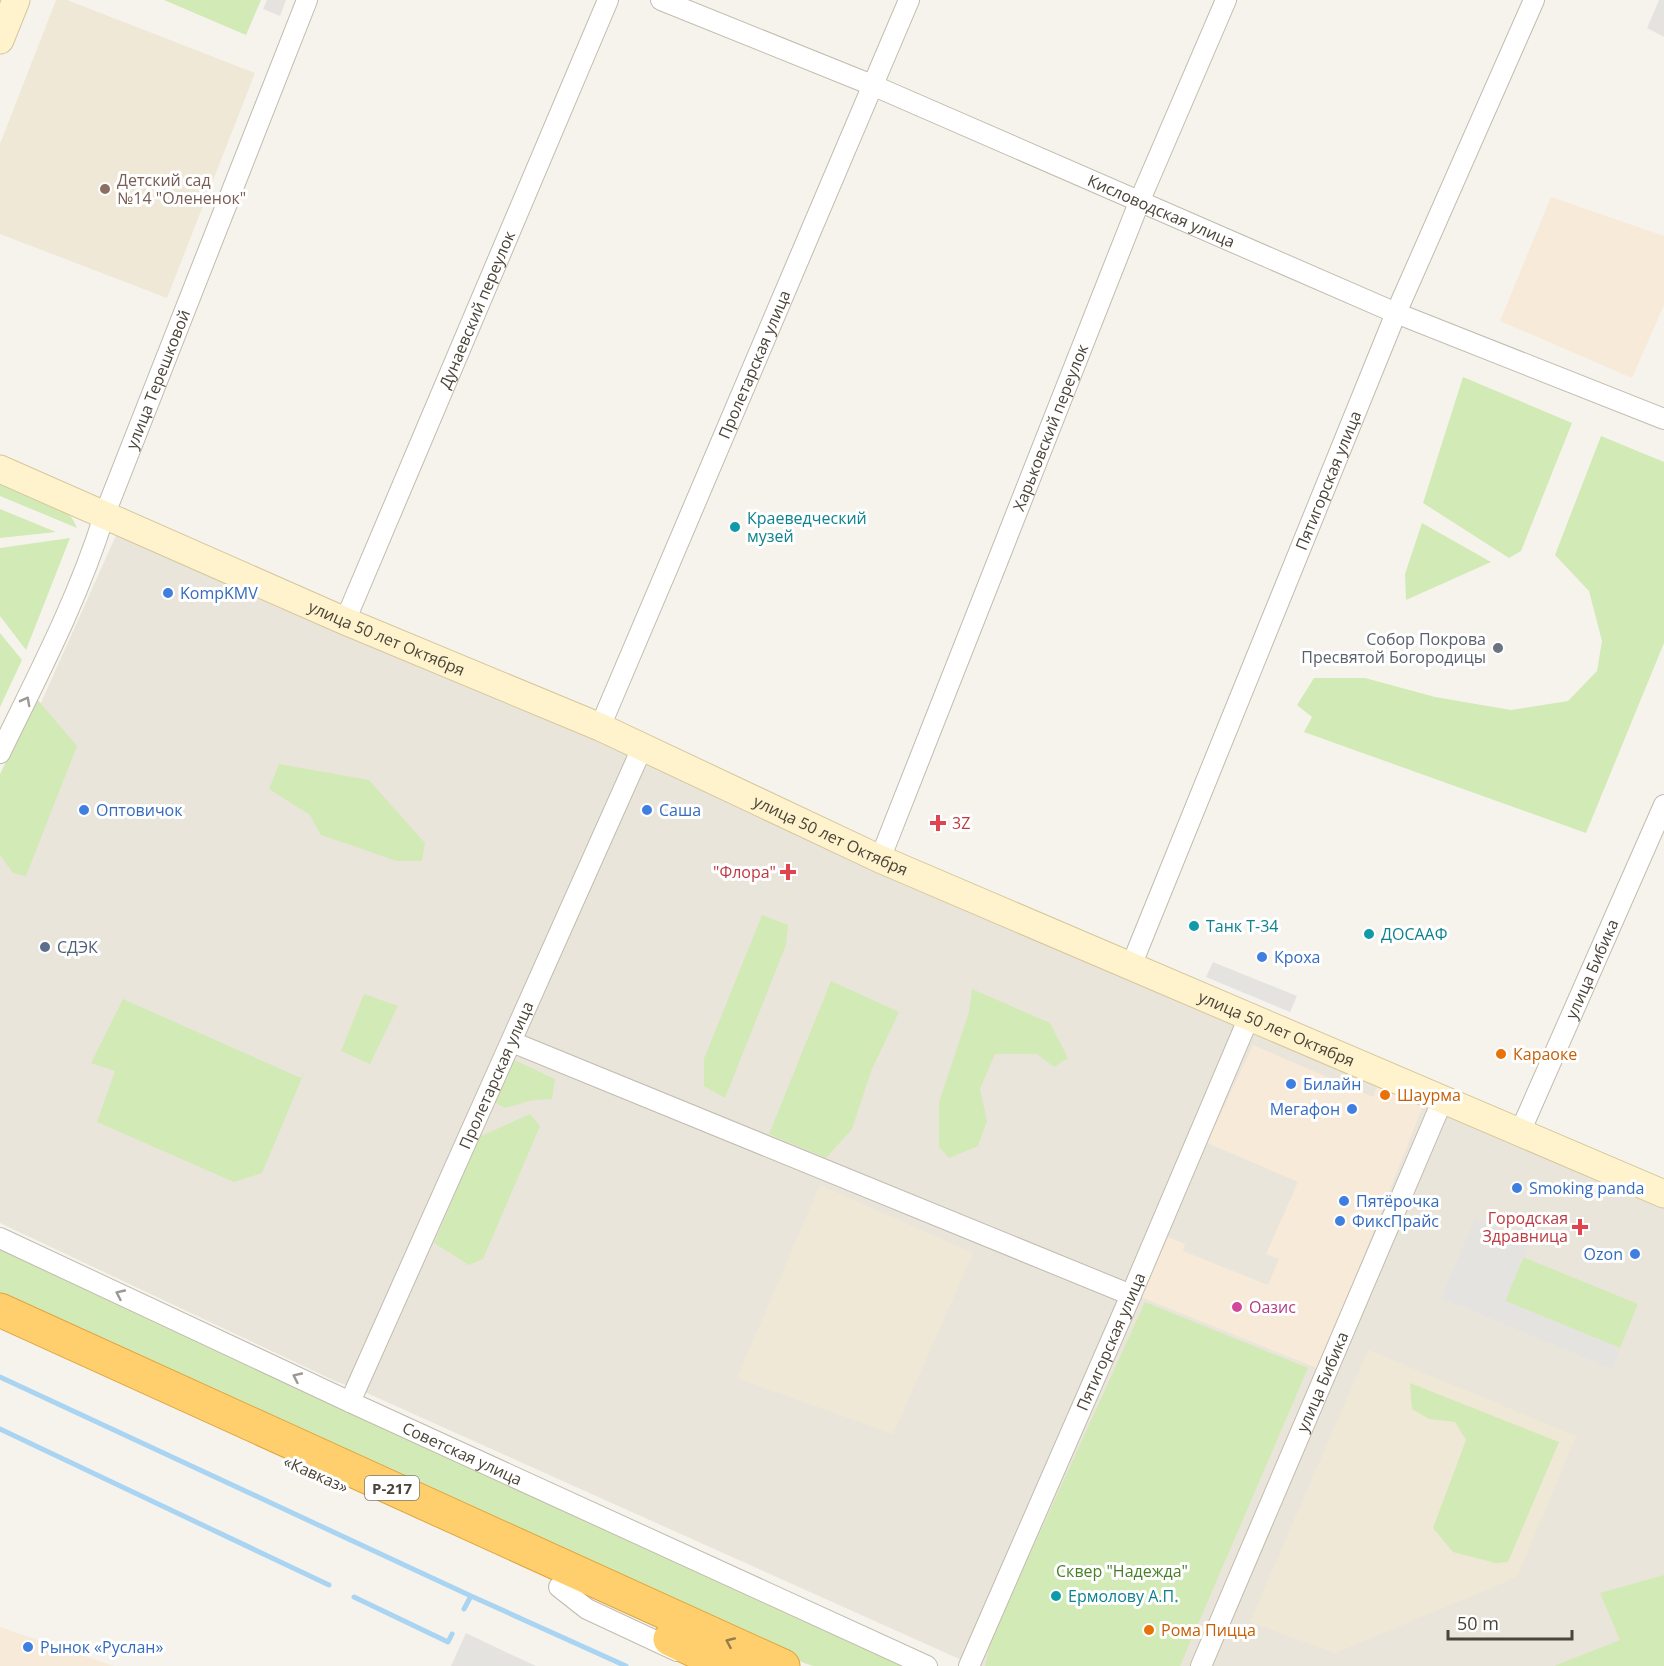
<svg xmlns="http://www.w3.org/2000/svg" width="1664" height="1666" font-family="'Open Sans',sans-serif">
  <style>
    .residential { fill: #eae5da }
    .commercial { fill: #f7ead8 }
    .education { fill: #efe8d6 }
    .green { fill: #d2eab5 }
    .parking { fill: #e5e3e0 }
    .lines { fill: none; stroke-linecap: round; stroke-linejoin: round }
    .stream { stroke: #a9d4f2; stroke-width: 5 }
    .street-casing { stroke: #c2bbae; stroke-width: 22 }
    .secondary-casing { stroke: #d6c79b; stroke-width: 29 }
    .highway-casing { stroke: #e0a43c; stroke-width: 35 }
    .street { stroke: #fff; stroke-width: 20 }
    .secondary { stroke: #fff3cd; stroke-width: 27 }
    .highway { stroke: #ffcf6e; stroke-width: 33 }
    .oneway { stroke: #9c9892 }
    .oneway2 { stroke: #937c4e }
    .education-dot { fill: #8d6e63; stroke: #fff; stroke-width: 2 }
    .culture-dot { fill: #0f9aa8; stroke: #fff; stroke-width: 2 }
    .shop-dot { fill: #3f7fe0; stroke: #fff; stroke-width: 2 }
    .worship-dot { fill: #6b7280; stroke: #fff; stroke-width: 2 }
    .health-dot { fill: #e0444e; stroke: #fff; stroke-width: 2 }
    .service-dot { fill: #5c6f8a; stroke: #fff; stroke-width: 2 }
    .food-dot { fill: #e8710a; stroke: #fff; stroke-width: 2 }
    .hotel-dot { fill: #d1479c; stroke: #fff; stroke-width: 2 }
    .labels { text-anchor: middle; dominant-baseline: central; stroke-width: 6; stroke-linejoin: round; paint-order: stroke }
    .shield { fill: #fff; stroke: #817c74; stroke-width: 1.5 }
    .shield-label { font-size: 15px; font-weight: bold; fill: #4b4439 }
    .education-label { font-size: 16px; fill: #785e54; stroke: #fff; text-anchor: start }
    .street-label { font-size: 16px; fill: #4b4439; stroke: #fff }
    .culture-label { font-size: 16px; fill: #0d838f; stroke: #fff; text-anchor: start }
    .shop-label { font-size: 16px; fill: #366cbe; stroke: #fff; text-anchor: start }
    .worship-label { font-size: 16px; fill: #5b616d; stroke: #fff; text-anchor: end }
    .health-label { font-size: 16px; fill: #be3a42; stroke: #fff; text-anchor: end }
    .service-label { font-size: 16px; fill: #4e5e75; stroke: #fff; text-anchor: start }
    .food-label { font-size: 16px; fill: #c56008; stroke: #fff; text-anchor: start }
    .hotel-label { font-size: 16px; fill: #b23c85; stroke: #fff; text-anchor: start }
    .park-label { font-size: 16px; fill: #4a7f2a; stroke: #fff }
  </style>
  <rect width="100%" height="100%" fill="#f6f3ec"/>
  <path class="residential" d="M118 531 1664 1196V1666H975L360 1390 335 1381 0 1223V794Z"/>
  <path class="commercial" d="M1551 197 1664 236V305L1632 378 1500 321Z
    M1253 1045 1373 1097 1381 1077 1427 1096 1319 1369 1141 1297 1168 1237 1185 1244 1183 1251 1268 1285 1279 1259 1266 1254 1298 1182 1207 1143Z
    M0 1627 114 1666H0Z"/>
  <path class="education" d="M56 0H67L255 73 167 298 0 234V144Z
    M820 1185 973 1253 893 1434 737 1378Z
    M1368 1350 1576 1436 1517 1577 1335 1653 1250 1622Z"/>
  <path class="green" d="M164 0H261L246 35Z
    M1463 377 1572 423 1521 551 1509 558 1423 503Z
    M1601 436 1664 462V643L1586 833 1304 732 1312 717 1297 705 1314 678H1365L1435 697 1511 710 1568 701 1597 671 1602 641 1589 591 1555 555Z
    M0 477C27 489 66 498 77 528L0 496Z
    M0 509 56 532 0 538Z
    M1422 523 1491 562 1406 600 1405 574Z
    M70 538 26 650 0 616V548Z
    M0 633 22 660 0 707Z
    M37 699 77 746 26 876 13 873 0 855V774Z
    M279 764 369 780 425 843 422 861H397L321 835 310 815 269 789Z
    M762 915 788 925 786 945 725 1098 704 1086V1059Z
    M831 981 899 1012 872 1069 852 1129 826 1158 769 1134Z
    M972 989 1050 1023 1068 1058 1054 1067 1037 1054H995L980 1089 987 1121 978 1146 949 1158 939 1147V1102L969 1012Z
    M364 994 398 1006 370 1064 341 1051Z
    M123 999 301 1078 307 1066 262 1173 234 1182 97 1122 115 1071 91 1063Z
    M512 1059 555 1079 552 1099 533 1100 505 1108 494 1102Z
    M530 1114 540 1126 483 1259 469 1265 434 1243 479 1137Z
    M0 1243 905 1666H813L804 1663 487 1520 340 1456 0 1294Z
    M1523 1257 1638 1304 1620 1348 1505 1301Z
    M1145 1302 1308 1368 1180 1666H985L990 1644 1006 1607Z
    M1410 1383 1559 1442 1508 1562 1496 1563 1453 1552 1433 1528 1466 1440 1455 1422 1429 1419 1412 1409Z
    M1664 1575V1666H1554L1620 1640 1600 1593Z"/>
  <path class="parking" d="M267 0H286L280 16 263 9Z
    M1659 0H1664V37L1647 28Z
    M1213 962 1297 996 1290 1012 1206 977Z
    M1475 1218 1530 1242 1505 1301 1620 1348 1612 1369 1441 1298Z
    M466 1633 510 1654 536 1666H451Z"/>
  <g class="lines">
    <path class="stream" d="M0 1377 471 1596
      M0 1429 329 1585
      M354 1597 448 1642 452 1634
      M464 1609 471 1596 626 1666"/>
    <g class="street-casing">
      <g id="street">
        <path id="s1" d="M661 0 872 85 1396 313 1664 419"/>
        <path id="s2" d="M345 621 608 0"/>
        <path id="s3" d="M600 727 909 0"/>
        <path id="s4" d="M0 753C38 675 78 599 104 516L307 0"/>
        <path id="s5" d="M880 859 1140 200 1226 0"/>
        <path id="s6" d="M1131 966 1396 313 1534 0"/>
        <path d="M512 1042 1131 1295"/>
        <path id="s7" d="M1520 1132 1664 805"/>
        <path id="s8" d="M0 1238 350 1402 927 1666"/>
        <path id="s9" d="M350 1402 642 748"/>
        <path d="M559 1587 587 1609 677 1651"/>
        <path id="s10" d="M969 1666 1131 1295 1249 1017"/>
        <path id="s11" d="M1201 1666 1443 1099"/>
      </g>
    </g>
    <g class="secondary-casing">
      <g id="secondary">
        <path d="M0 40 16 0"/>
        <path id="s12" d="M0 469 345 621 600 727 880 859 1664 1194"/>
      </g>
    </g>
    <g class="highway-casing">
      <path id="highway" d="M0 1310 783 1666
        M670 1639 727 1666"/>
    </g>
    <use href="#street" class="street"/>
    <use href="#secondary" class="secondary"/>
    <use href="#highway" class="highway"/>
  </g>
  <defs><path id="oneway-chevron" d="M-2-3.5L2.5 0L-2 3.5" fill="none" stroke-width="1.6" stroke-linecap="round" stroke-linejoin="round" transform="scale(1.5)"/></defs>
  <g class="oneway">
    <use href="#oneway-chevron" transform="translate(26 701) rotate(-62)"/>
    <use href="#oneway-chevron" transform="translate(120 1294) rotate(-155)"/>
    <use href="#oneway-chevron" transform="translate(297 1377) rotate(-155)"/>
  </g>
  <use class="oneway2" href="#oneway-chevron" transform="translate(730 1642) rotate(-156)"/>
  <circle class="education-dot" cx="105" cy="189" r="6"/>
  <g class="culture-dot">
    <circle cx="735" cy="527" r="6"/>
    <circle cx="1194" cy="926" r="6"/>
    <circle cx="1369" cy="934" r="6"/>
    <circle cx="1056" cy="1596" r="6"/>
  </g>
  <g class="shop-dot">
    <circle cx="168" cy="593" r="6"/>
    <circle cx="84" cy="810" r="6"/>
    <circle cx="647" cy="810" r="6"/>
    <circle cx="1262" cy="957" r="6"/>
    <circle cx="1291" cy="1084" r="6"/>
    <circle cx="1352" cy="1109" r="6"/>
    <circle cx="1517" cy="1188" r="6"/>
    <circle cx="1344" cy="1201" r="6"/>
    <circle cx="1340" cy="1221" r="6"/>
    <circle cx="1635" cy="1254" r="6"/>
    <circle cx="28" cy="1647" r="6"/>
  </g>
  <circle class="worship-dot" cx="1498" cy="648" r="6"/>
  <g class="health-dot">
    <path d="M935 814h6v6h6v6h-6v6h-6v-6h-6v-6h6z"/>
    <path d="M785 863h6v6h6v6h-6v6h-6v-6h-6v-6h6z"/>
    <path d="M1577 1218h6v6h6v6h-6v6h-6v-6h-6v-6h6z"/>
  </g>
  <circle class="service-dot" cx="45" cy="947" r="6"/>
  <g class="food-dot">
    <circle cx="1501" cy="1054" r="6"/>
    <circle cx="1385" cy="1095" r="6"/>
    <circle cx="1149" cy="1630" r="6"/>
  </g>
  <circle class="hotel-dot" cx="1237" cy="1307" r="6"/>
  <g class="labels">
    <rect class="shield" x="365" y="1476" width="54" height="24" rx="4.5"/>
    <g class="shield-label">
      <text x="392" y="1488">Р-217</text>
    </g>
    <g class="education-label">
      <text x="117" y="180">Детский сад<tspan x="117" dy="18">№14 "Олененок"</tspan></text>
    </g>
    <g class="street-label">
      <text stroke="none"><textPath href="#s1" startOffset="543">Кисловодская улица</textPath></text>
      <text stroke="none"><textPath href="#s2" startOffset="338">Дунаевский переулок</textPath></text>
      <text stroke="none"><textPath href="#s3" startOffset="394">Пролетарская улица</textPath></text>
      <text stroke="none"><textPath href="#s4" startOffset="406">улица Терешковой</textPath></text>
      <text stroke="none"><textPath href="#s5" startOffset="464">Харьковский переулок</textPath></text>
      <text stroke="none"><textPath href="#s6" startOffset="524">Пятигорская улица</textPath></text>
      <text stroke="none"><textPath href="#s12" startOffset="422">улица 50 лет Октября</textPath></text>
      <text stroke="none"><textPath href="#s12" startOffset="908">улица 50 лет Октября</textPath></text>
      <text stroke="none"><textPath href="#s7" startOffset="178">улица Бибика</textPath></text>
      <text stroke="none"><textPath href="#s12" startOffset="1394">улица 50 лет Октября</textPath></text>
      <text stroke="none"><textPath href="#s9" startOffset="358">Пролетарская улица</textPath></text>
      <text stroke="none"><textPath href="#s10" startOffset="354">Пятигорская улица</textPath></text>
      <text stroke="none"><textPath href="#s11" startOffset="309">улица Бибика</textPath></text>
      <text stroke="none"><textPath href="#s8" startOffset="510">Советская улица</textPath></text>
      <text transform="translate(316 1474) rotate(24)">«Кавказ»</text>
    </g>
    <g class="culture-label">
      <text x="747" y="518">Краеведческий<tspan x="747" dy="18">музей</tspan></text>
      <text x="1206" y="926">Танк Т-34</text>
      <text x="1381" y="934">ДОСААФ</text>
      <text x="1068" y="1596">Ермолову А.П.</text>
    </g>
    <g class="shop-label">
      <text x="180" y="593">KompKMV</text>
      <text x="96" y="810">Оптовичок</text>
      <text x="659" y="810">Саша</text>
      <text x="1274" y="957">Кроха</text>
      <text x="1303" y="1084">Билайн</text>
      <text x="1340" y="1109" text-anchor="end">Мегафон</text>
      <text x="1529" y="1188">Smoking panda</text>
      <text x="1356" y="1201">Пятёрочка</text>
      <text x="1352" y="1221">ФиксПрайс</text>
      <text x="1623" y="1254" text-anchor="end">Ozon</text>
      <text x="40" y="1647">Рынок «Руслан»</text>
    </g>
    <g class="worship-label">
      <text x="1486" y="639">Собор Покрова<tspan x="1486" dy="18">Пресвятой Богородицы</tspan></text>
    </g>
    <g class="health-label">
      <text x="952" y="823" text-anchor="start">3Z</text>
      <text x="776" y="872">"Флора"</text>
      <text x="1568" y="1218">Городская<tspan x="1568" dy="18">Здравница</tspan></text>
    </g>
    <g class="service-label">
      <text x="57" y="947">СДЭК</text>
    </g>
    <g class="food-label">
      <text x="1513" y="1054">Караоке</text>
      <text x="1397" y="1095">Шаурма</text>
      <text x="1161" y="1630">Рома Пицца</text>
    </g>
    <g class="hotel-label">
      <text x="1249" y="1307">Оазис</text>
    </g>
    <g class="park-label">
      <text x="1122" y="1571">Сквер "Надежда"</text>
    </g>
  </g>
  <path d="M1448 1630v9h124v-9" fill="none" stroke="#4b4439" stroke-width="3"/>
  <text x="1457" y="1630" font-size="18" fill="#4b4439" stroke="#ffffff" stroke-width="4.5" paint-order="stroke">50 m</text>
</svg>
